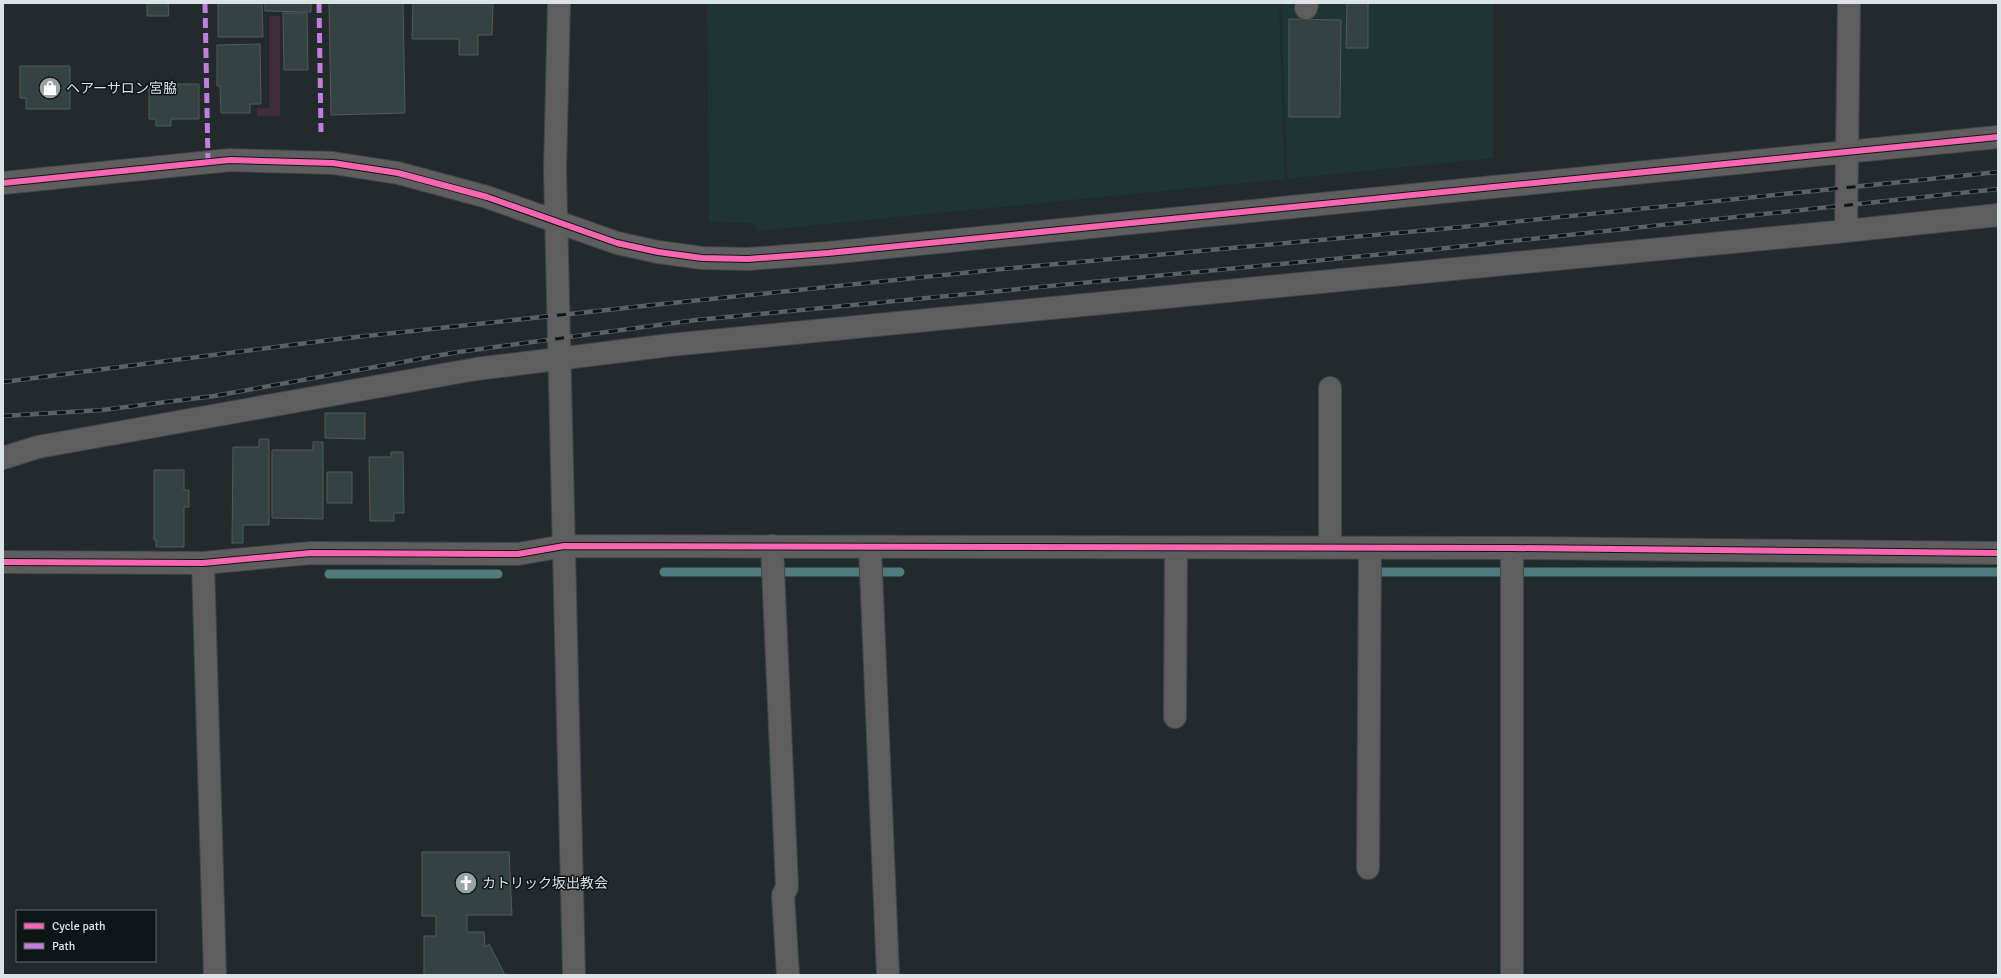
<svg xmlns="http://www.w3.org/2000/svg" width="2001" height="978" font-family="Signika,'Noto Sans JP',sans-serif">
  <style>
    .built { fill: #1e3435 }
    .green { fill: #3f2d37 }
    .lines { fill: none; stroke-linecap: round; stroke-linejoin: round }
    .stream { stroke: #507b7e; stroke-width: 9 }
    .building { fill: #354243; stroke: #535a5b }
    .minor-casing { stroke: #404749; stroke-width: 24 }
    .minor { stroke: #5e5e5f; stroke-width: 22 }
    .rail-casing { stroke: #5e6163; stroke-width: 4.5 }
    .rail { stroke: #0e1515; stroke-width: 3; stroke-dasharray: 9; stroke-linecap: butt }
    .quiet { stroke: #c07fdc; stroke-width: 5; stroke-dasharray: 10 5; stroke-linecap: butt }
    .cycleway-casing { stroke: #0e1515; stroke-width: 8 }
    .cycleway { stroke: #f766af; stroke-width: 6 }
    .labels { text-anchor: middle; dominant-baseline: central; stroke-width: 3; stroke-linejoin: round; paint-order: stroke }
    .poi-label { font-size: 14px; fill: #dbe4e4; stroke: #0e1515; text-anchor: start }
  </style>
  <rect width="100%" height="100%" fill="#222a2c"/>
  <path class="built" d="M707 3H1279L1285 179 756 231 755 223 709 222Z
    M1281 3H1494L1493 158 1287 179Z"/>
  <path class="green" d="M269 16H280V116H257V108H269Z"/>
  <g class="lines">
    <path class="stream" d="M664 572H900
      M1378 572H1998
      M329 574H498"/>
  </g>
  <path class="building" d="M147 3H168L169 16H147Z
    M218 3H262L263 37H218Z
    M265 3H311V12L265 11Z
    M329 3H403L405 113 331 115Z
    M413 3H493L492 35H478V55H459V39H412Z
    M1347 3H1368V48H1346Z
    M283 13H307L308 70H284Z
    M1289 19 1341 20 1340 117H1289Z
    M260 44 261 104H250V113H221L220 86H217V45Z
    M20 66H70V109H26V98H20Z
    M149 84H199V119H171V126H156V119H149Z
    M325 413H365V439L325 438Z
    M259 439H269V525H243V543H232L233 447H259Z
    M313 442H323V519L272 518V450H313Z
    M391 452H403L404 513H394V521H370L369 457H391Z
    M154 470H184V490H189V507H184V547H156V540H154Z
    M327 472H352V503H327Z
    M422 852H509L512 915H467V932H484L485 947 489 944 505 975H424V936H436V916H422Z"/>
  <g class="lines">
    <g class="minor-casing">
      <path id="minor" d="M559 3 555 170 574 975
        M1306 8 1307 3
        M3 183 230 160 333 163 398 173 487 197 617 243 658 252 702 258 748 259 828 253 1998 137
        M1846 231 1849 3
        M1330 388V548
        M3 458 38 447 476 369 670 345 1846 231 1998 215
        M772 546 787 887 783 895 788 975
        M870 547 888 975
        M3 562 203 563 311 553 518 554 564 546 1512 548 1998 553
        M203 563 215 975
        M1175 717 1176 548
        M1368 868 1370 548
        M1512 975V548"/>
    </g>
    <use href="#minor" class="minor"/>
    <g class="rail-casing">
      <path id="rail" d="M3 382 338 339 662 304 1002 269 1473 226 1998 172
        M3 416 102 410 214 396 458 352 696 320 1437 249 1998 189"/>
    </g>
    <use href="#rail" class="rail"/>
    <path class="quiet" d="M205 3 208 162
      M319 3 321 132"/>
    <g class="cycleway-casing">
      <path id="cycleway" d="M3 183 230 160 333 163 398 173 487 197 617 243 658 252 702 258 748 259 828 253 1998 137
        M3 562 203 563 311 553 518 554 564 546 1512 548 1998 553"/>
    </g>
    <use href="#cycleway" class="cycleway"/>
  </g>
  <defs>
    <g id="shop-disc" transform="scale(1.15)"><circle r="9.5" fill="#9aa3a4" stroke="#0e1515"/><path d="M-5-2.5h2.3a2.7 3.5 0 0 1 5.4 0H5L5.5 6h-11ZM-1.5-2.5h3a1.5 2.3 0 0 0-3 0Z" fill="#fff"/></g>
    <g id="church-disc" transform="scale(1.15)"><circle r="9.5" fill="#9aa3a4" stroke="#0e1515"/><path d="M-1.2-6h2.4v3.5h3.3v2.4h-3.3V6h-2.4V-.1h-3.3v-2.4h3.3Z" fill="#fff"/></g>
  </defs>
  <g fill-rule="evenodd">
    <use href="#shop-disc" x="50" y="88"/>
    <use href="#church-disc" x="466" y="883"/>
  </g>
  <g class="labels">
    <g class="poi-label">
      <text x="66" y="88">ヘアーサロン宮脇</text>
      <text x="482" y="883">カトリック坂出教会</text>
    </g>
  </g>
  <rect width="2001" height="978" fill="none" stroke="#dbe4e4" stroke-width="8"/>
  <rect x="16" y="910" width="140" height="52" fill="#0e1515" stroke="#606868"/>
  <rect x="24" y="923" width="20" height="6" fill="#f766af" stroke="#606868"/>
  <text x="52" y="930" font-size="12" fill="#dbe4e4">Cycle path</text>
  <rect x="24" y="943" width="20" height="6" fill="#c07fdc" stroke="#606868"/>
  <text x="52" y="950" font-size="12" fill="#dbe4e4">Path</text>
</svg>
